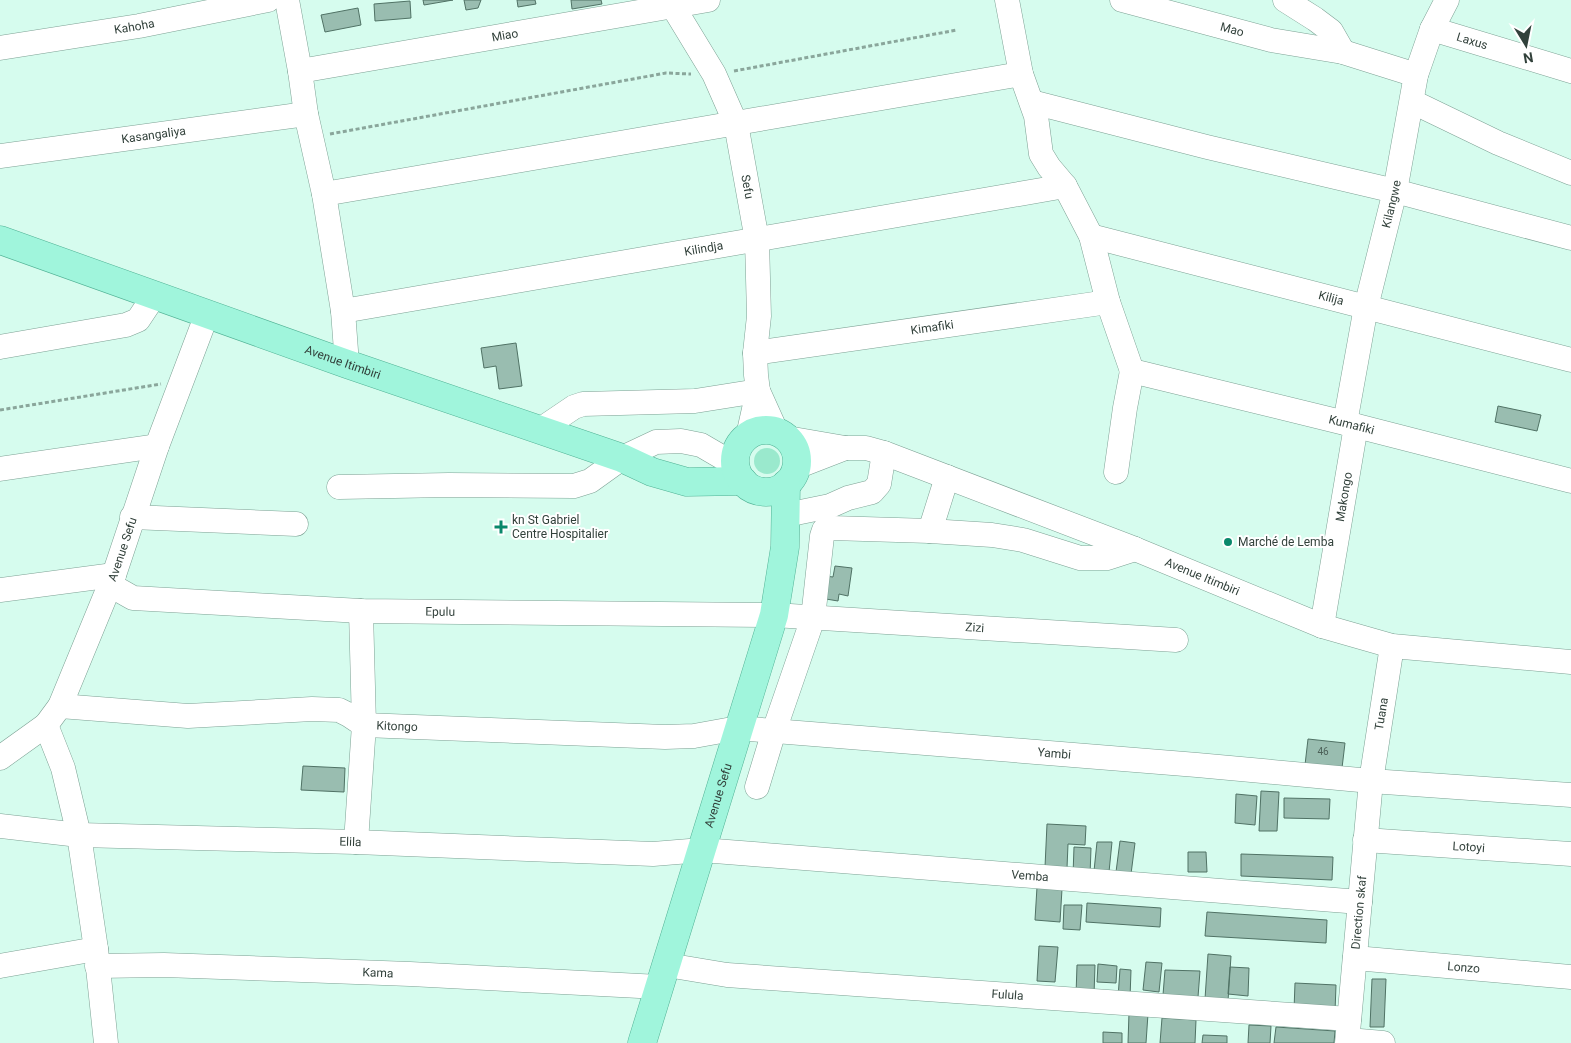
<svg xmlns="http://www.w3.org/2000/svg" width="1571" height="1043" font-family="Roboto,sans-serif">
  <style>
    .green { fill: #9ae9cd }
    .building { fill: #99bdb0; stroke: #507265 }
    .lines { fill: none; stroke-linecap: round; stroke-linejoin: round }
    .minor-casing { stroke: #7da194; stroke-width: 25 }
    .major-casing { stroke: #51b295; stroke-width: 29 }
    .path { stroke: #8aa69b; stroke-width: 3; stroke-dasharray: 4 2.5; stroke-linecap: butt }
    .minor { stroke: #fff; stroke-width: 24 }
    .major { stroke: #a0f5dc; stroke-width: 28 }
    .poi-dot { fill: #0a886b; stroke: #fff; stroke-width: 2 }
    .labels { text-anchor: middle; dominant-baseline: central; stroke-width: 4; stroke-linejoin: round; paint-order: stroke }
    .number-label { font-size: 10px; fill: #4c6058 }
    .street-label { font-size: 12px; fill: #32413b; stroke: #fff }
    .poi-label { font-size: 12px; fill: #32413b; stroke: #fff; text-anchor: start }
  </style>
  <rect width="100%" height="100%" fill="#d6fcee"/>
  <path class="green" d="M754 461a13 13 0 1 1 26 0a13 13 0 1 1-26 0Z"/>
  <path class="building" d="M423 0H453L424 5Z
    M464 0H481L478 8 466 10Z
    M517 0H535L536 4 518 7Z
    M571 0H601L602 4 572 9Z
    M410 1 411 18 375 21 374 4Z
    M358 8 361 25 325 32 321 15Z
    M516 343 522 386 499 389 496 366 484 368 481 348Z
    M1498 406 1541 415 1537 431 1495 422Z
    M835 566 852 568 848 596 839 594 838 601 826 599 825 576 833 577Z
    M1308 739 1345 743 1342 768 1305 765Z
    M303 766 345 768 344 792 301 790Z
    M1261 791 1279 792 1277 831H1259Z
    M1236 794 1257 796 1255 825 1235 823Z
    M1284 798 1330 799 1329 819 1284 818Z
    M1047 824 1086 826 1085 845 1068 844 1067 868 1045 867Z
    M1120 841 1135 843 1131 874 1116 872Z
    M1097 842H1112L1109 872 1094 871Z
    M1074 847 1091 848 1090 876 1073 875Z
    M1188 852H1206L1207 872H1188Z
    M1241 854 1333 857 1332 880 1241 876Z
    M1037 887 1062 889 1060 922 1035 920Z
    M1087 903 1161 908 1160 927 1086 922Z
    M1064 905H1082L1080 930 1063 929Z
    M1207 912 1327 920 1326 943 1205 936Z
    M1039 946 1058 947 1055 982 1037 981Z
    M1208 954 1231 956 1228 1001 1205 999Z
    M1146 962 1162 963 1159 992 1143 990Z
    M1098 964 1117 966 1116 983 1097 982Z
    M1077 965H1095L1094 995H1076Z
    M1230 967 1249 968 1248 996 1228 994Z
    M1120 969 1131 970 1130 998H1118Z
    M1165 970 1200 971 1198 997 1163 995Z
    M1372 979H1386L1384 1027H1370Z
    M1295 983 1336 985 1335 1012 1294 1010Z
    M1129 1013 1148 1014 1146 1043H1128Z
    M1162 1018 1196 1020 1195 1043H1160Z
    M1249 1025 1271 1026 1270 1043H1248Z
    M1276 1027 1335 1031 1334 1043H1274Z
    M1103 1032 1122 1033V1043H1103Z
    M1203 1035 1227 1036V1043H1202Z"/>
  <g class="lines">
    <g class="minor-casing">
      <g id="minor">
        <path d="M287 0 300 71 306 114 324 194 343 311 347 364"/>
        <path id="s1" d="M669 0 714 74 736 124 757 240 759 316 755 353 756 375 758 391 776 431"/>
        <path d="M1007 0 1021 74 1036 116 1041 154 1049 167 1065 186 1091 236 1108 302 1132 371"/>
        <path id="s2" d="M1122 0 1271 40 1343 52 1416 75"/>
        <path d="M1285 0 1315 19 1331 31 1343 52"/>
        <path id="s3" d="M1432 29 1571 71"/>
        <path id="s4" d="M0 48 139 26 268 0"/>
        <path id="s5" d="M300 71 708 0"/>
        <path d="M1032 102 1207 147 1395 191 1571 238"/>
        <path d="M1413 102 1498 143 1571 173"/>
        <path id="s6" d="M0 156 306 114"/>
        <path d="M324 194 1021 74"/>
        <path id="s7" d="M1091 236 1571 360"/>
        <path id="s8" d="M343 311 1065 186"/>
        <path d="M0 347 126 325 138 320 154 296"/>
        <path id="s9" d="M755 353 1108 302"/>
        <path id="s10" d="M1132 371 1345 423 1571 481"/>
        <path id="s11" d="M1345 423 1366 307 1395 191 1416 75 1432 29 1447 0"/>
        <path d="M540 430 574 407 583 404 695 401 758 391"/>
        <path d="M748 436 758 391"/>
        <path id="s12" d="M787 438 845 448H866L884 453 1135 549 1322 626 1392 646 1571 662"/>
        <path d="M796 467 845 448"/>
        <path d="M0 469 157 446"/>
        <path d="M1116 472 1125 408 1132 371"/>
        <path d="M339 487 449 485 574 486 590 481 622 458 656 442 681 441 701 445 725 459"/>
        <path d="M786 515 830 506 848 498 872 492 879 484 884 453"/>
        <path d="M132 517 296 524"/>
        <path d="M930 531 947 477"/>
        <path id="s13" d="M110 585 133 598 361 611 774 615 1176 640"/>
        <path d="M0 590 114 575"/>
        <path id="s14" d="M1322 626 1356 426"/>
        <path id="s15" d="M60 706 188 716 312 709 339 710 349 715 364 725 665 737 694 736 738 728 1197 765 1371 781 1571 795"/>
        <path d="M46 725 63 768 79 835 96 949 106 1043"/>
        <path id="s16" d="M0 758 46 725 60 706 114 575 157 446 207 314"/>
        <path d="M757 787 774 731 813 618 822 536 824 530 831 528 930 531 992 535 1023 540 1080 558H1107L1135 549"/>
        <path id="s17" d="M0 826 79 835 356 842 653 854 702 850 1360 902"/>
        <path id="s18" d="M1365 840 1571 854"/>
        <path d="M356 842 364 725 361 611"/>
        <path id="s19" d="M1355 958 1571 977"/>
        <path id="s20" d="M667 965 727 975 1349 1019"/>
        <path d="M0 966 96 949"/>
        <path id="s21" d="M97 966 164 965 410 974 659 987"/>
        <path d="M1348 1040 1383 1043"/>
        <path id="s22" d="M1347 1043 1371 781 1392 646"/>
      </g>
    </g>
    <g class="major-casing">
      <g id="major">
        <path id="s23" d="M0 240 347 364 622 458 652 472 687 482 743 481"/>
        <circle cx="766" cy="461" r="31"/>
        <path id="s24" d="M642 1043 774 615 785 547 786 484"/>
      </g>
    </g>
    <path class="path" d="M734 71 957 30
      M330 134 666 73 691 74
      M0 410 161 384"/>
    <use href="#minor" class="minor"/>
    <use href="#major" class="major"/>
  </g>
  <g class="poi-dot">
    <path d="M498.5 519.5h5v5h5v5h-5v5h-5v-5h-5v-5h5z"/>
    <circle cx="1228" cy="542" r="5"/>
  </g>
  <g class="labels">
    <g class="number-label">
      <text x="1323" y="751">46</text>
    </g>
    <g class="street-label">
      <text stroke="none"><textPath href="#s4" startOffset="136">Kahoha</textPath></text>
      <text stroke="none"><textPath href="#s2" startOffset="114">Mao</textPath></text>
      <text stroke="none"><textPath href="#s5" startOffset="208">Miao</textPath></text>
      <text stroke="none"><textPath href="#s3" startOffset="42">Laxus</textPath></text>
      <text stroke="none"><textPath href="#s6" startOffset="155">Kasangaliya</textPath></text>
      <text stroke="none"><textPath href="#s1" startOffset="205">Sefu</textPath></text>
      <text stroke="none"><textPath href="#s11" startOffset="224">Kilangwe</textPath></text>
      <text stroke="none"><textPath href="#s8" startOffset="366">Kilindja</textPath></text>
      <text stroke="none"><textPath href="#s7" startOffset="248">Kilija</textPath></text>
      <text stroke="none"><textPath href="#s9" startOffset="179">Kimafiki</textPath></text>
      <text stroke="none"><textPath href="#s23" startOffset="364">Avenue Itimbiri</textPath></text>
      <text stroke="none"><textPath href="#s10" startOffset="226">Kumafiki</textPath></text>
      <text stroke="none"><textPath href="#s14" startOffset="131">Makongo</textPath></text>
      <text stroke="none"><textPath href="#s16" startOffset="249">Avenue Sefu</textPath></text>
      <text stroke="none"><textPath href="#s12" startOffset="440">Avenue Itimbiri</textPath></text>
      <text stroke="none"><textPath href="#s13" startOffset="334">Epulu</textPath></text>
      <text stroke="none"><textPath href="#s13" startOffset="869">Zizi</textPath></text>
      <text stroke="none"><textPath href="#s22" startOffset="331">Tuana</textPath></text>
      <text stroke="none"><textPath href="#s15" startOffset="342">Kitongo</textPath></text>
      <text stroke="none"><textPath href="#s15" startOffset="1001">Yambi</textPath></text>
      <text stroke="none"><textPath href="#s24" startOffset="259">Avenue Sefu</textPath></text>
      <text stroke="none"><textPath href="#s17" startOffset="351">Elila</textPath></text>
      <text stroke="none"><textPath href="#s18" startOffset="104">Lotoyi</textPath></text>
      <text stroke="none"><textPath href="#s17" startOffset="1032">Vemba</textPath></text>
      <text stroke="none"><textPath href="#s22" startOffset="131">Direction skaf</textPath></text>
      <text stroke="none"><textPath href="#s19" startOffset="109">Lonzo</textPath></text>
      <text stroke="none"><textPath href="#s21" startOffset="281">Kama</textPath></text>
      <text stroke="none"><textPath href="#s20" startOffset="342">Fulula</textPath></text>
    </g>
    <g class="poi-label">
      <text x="512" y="520">kn St Gabriel<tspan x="512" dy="14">Centre Hospitalier</tspan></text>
      <text x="1238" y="542">Marché de Lemba</text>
    </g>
  </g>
  <g transform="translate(1526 45) rotate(170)" stroke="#ffffff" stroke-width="4" paint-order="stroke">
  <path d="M0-4L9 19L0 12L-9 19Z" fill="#32413b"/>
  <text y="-8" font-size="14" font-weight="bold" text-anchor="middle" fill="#32413b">N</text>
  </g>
</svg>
